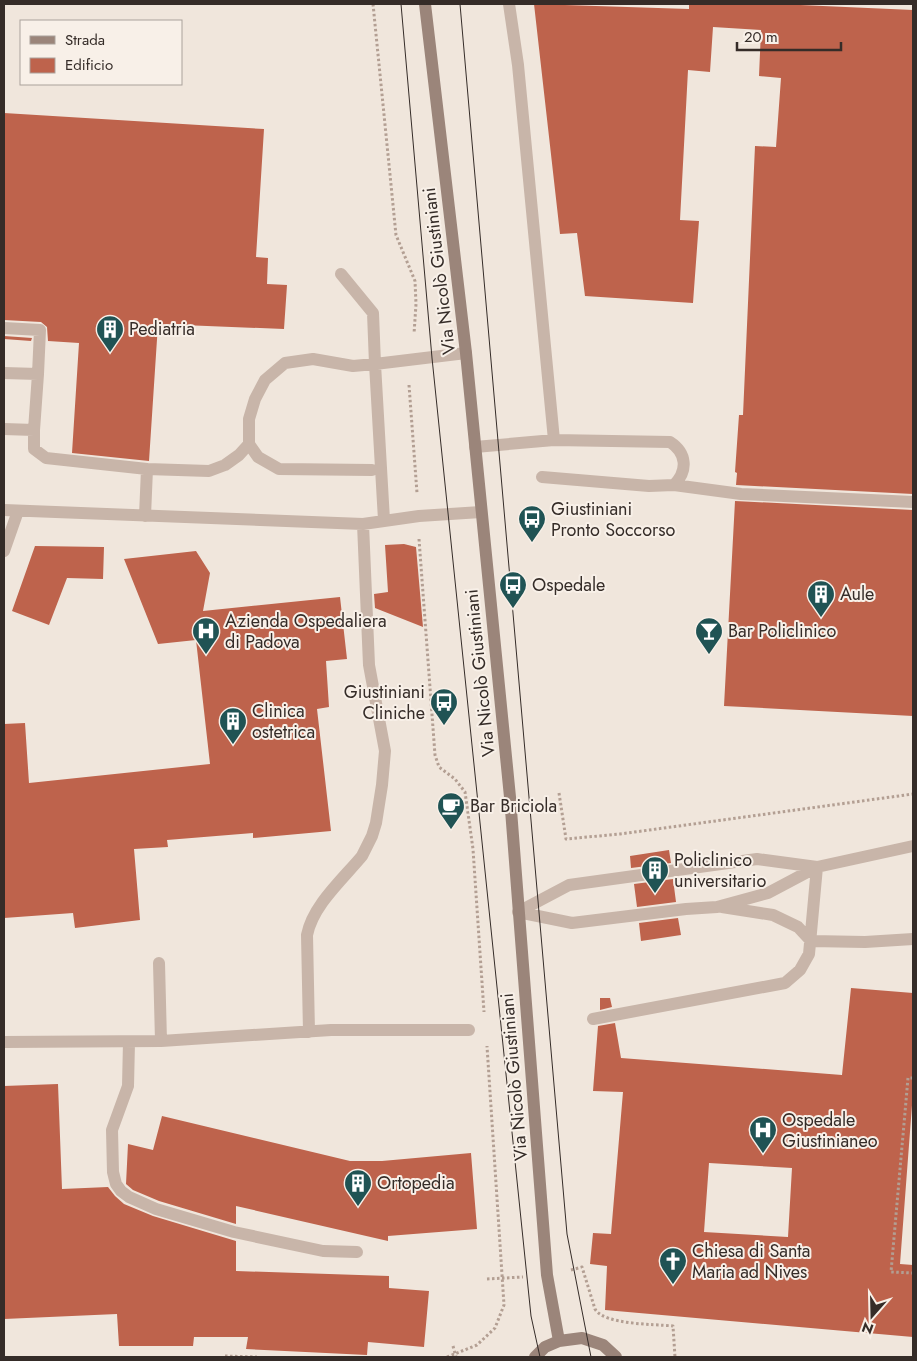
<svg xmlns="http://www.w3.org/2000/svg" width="917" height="1361" font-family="Jost,sans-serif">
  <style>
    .building { fill: #be634c; fill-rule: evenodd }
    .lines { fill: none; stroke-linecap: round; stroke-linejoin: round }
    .path { stroke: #b39f93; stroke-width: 3; stroke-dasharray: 2.5 2.5; stroke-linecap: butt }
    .lane { stroke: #c8b5a9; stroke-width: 12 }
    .secondary { stroke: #9b857a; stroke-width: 12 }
    .tram { stroke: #352c28; stroke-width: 1 }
    .labels { text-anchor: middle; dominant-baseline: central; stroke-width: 4; stroke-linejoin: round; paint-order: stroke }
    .street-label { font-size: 18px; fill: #352c28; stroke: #f8f0e8 }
    .poi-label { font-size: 18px; fill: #352c28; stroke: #f8f0e8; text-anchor: start }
  </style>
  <rect width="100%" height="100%" fill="#f0e6dc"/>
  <path class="building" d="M534 4 689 9V4H778L913 10V494L736 485 737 473 735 472 739 415H743L755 146 776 147 781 78 759 76 761 30 713 27 710 72 688 70 680 220 699 221 693 303 585 296 577 233 560 234Z
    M4 113 264 129 256 257 268 258 267 284 287 285 284 329 158 324 149 461 72 453 79 343 48 341 47 327 41 322 4 320Z
    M4 336 32 338 31 341 4 339Z
    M735 501 913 510V716L724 706Z
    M404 544 416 547 423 627 375 608 374 594 388 592 385 545Z
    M35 546 104 547 103 579 67 578 49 625 12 611Z
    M196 551 210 573 203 611 340 597 347 659 326 661 329 707 317 709 331 831 253 838V833L167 840 168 847 134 849 140 920 75 928 73 913 4 918V724L25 723 29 783 210 764 196 640 158 644 124 559Z
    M669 850 671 863 631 868 630 856Z
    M673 879 676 902 637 907 634 884Z
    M678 918 681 935 641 941 639 923Z
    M851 988 913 993V1092L900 1264 913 1265V1337L605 1310 607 1266 590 1264 593 1233 611 1234 623 1092 593 1091 598 1026 615 1023 621 1058 842 1075ZM709 1163 792 1168 788 1237 704 1232Z
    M600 998H610L612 1007 600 1010Z
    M58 1084 62 1189 108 1187 115 1196 124 1204 153 1216 236 1241V1271L389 1276V1288L429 1291 424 1347 368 1342 367 1355 246 1349 248 1337H194L193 1346H119L117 1314 4 1319V1086Z
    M162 1116 350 1161H382L471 1153 477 1229 388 1236V1241L236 1206V1224L159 1201 133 1190 126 1184 128 1144 153 1150Z"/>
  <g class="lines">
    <path class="path" d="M373 4 396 235 415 281 416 304 414 334
      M409 385 417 493
      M419 539 435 755 439 767 455 779 465 792 473 849 484 1012
      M559 793 566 839 620 834 913 794
      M913 1078H908L891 1272 913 1273
      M571 1270 582 1267 595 1309C604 1325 654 1324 673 1326L675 1357
      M487 1279 523 1277
      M453 1346 456 1357
      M225 1356 257 1357
      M447 1357 477 1345 495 1328 504 1305 487 1046"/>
    <path class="lane" d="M509 4 518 65 554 440
      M341 274 373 313 375 364 466 353
      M4 328 40 330 38 374
      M4 373 38 374 34 430V449L46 458 147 469
      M4 429 34 430
      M475 447 554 440 670 442C687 453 688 471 674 485L649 486 542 477
      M372 470 279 469 258 457 249 444V419L255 399 265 380 285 363 313 359 353 366 375 364 384 520
      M674 485 741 494 913 502
      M4 510 363 524 419 516 481 512
      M145 516 147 469 209 471 225 465 239 455 249 444
      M4 551 18 511
      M722 907 773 915 798 927 811 941 865 942 913 939
      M518 912 572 923 686 909 717 907 768 893 817 867 913 846
      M518 912 569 885 757 859 817 867
      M159 963 161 1041
      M593 1019 785 983 800 970 809 954 817 867
      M309 1032 307 935C313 905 343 879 362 856L372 836 376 823 382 785 385 751 369 665 363 524
      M4 1042 161 1041 331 1030H469
      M129 1042 128 1086 112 1130 113 1172 116 1184 121 1191 129 1197 156 1209 234 1232 323 1251 357 1252"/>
    <path class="secondary" d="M425 4 466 353 510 797 547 1275 559 1341
      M535 1357 545 1347 559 1341 582 1338 603 1345 616 1357"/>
    <path class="tram" d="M401 4 432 358 531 1316 540 1357
      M460 4 567 1234 591 1357"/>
  </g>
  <defs>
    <g id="building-pin" transform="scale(1.4375)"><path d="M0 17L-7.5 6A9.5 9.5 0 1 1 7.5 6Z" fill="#205354" stroke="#f8f0e8"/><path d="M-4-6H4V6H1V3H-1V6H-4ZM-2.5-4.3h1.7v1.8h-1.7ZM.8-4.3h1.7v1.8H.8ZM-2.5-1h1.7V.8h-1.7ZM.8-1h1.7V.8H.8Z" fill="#fff"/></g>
    <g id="bus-pin" transform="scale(1.4375)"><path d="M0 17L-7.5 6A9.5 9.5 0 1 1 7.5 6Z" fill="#205354" stroke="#f8f0e8"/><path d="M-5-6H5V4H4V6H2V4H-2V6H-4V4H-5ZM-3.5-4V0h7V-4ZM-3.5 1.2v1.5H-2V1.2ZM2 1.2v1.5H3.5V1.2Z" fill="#fff"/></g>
    <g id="hospital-pin" transform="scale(1.4375)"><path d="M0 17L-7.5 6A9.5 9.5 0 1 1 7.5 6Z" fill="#205354" stroke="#f8f0e8"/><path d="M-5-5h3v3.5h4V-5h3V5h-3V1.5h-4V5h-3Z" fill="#fff"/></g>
    <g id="bar-pin" transform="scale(1.4375)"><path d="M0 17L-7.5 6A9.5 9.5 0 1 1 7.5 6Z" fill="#205354" stroke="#f8f0e8"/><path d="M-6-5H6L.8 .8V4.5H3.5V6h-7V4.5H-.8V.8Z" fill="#fff"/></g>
    <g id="cafe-pin" transform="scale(1.4375)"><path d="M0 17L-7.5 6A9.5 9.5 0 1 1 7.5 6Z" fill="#205354" stroke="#f8f0e8"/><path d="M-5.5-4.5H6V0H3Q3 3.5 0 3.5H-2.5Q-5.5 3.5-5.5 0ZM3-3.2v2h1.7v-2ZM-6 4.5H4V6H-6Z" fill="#fff"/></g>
    <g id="church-pin" transform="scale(1.4375)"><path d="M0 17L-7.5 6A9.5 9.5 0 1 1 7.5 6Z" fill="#205354" stroke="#f8f0e8"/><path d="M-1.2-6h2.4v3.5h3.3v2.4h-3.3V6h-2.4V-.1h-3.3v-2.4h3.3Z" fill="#fff"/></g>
  </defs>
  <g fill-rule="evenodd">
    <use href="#building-pin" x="110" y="329"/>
    <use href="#bus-pin" x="532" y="519"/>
    <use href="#bus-pin" x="513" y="585"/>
    <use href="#building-pin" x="821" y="594"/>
    <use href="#hospital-pin" x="206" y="631"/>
    <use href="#bar-pin" x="709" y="631"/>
    <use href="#bus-pin" x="444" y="702"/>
    <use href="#building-pin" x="233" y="721"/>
    <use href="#cafe-pin" x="451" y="806"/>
    <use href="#building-pin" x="655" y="870"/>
    <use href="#hospital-pin" x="763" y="1130"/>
    <use href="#building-pin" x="358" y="1183"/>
    <use href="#church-pin" x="673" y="1261"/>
  </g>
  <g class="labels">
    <g class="street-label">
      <text transform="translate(439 271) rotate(-97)">Via Nicolò Giustiniani</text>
      <text transform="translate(480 673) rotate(-96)">Via Nicolò Giustiniani</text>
      <text transform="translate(514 1077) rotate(-95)">Via Nicolò Giustiniani</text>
    </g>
    <g class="poi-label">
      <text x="129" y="329">Pediatria</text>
      <text x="551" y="509">Giustiniani<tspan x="551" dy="21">Pronto Soccorso</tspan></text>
      <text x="532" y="585">Ospedale</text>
      <text x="840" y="594">Aule</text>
      <text x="225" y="621">Azienda Ospedaliera<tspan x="225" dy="21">di Padova</tspan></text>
      <text x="728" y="631">Bar Policlinico</text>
      <text x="425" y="692" text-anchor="end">Giustiniani<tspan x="425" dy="21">Cliniche</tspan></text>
      <text x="252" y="711">Clinica<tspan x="252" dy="21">ostetrica</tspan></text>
      <text x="470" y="806">Bar Briciola</text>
      <text x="674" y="860">Policlinico<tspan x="674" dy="21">universitario</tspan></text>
      <text x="782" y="1120">Ospedale<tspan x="782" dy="21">Giustinianeo</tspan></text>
      <text x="377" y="1183">Ortopedia</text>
      <text x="692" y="1251">Chiesa di Santa<tspan x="692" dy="21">Maria ad Nives</tspan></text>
    </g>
  </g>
  <rect width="917" height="1361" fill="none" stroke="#352c28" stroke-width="10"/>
  <rect x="20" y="20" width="162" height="65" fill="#f8f0e8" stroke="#aaa29b"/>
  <rect x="30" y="36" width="25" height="8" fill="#9b857a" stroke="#aaa29b"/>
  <text x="65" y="45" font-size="15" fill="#352c28">Strada</text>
  <rect x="30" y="58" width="25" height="15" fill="#be634c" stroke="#aaa29b"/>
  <text x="65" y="70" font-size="15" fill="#352c28">Edificio</text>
  <g transform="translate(872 1316) rotate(200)" stroke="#f8f0e8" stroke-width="4" paint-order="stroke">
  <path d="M0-4L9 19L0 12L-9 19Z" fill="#352c28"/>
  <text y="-8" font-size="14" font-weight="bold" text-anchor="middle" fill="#352c28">N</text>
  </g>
  <path d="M737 42v8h104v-8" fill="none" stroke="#352c28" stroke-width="2.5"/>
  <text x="744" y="42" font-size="15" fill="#352c28" stroke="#f8f0e8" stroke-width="4" paint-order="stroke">20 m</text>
</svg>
